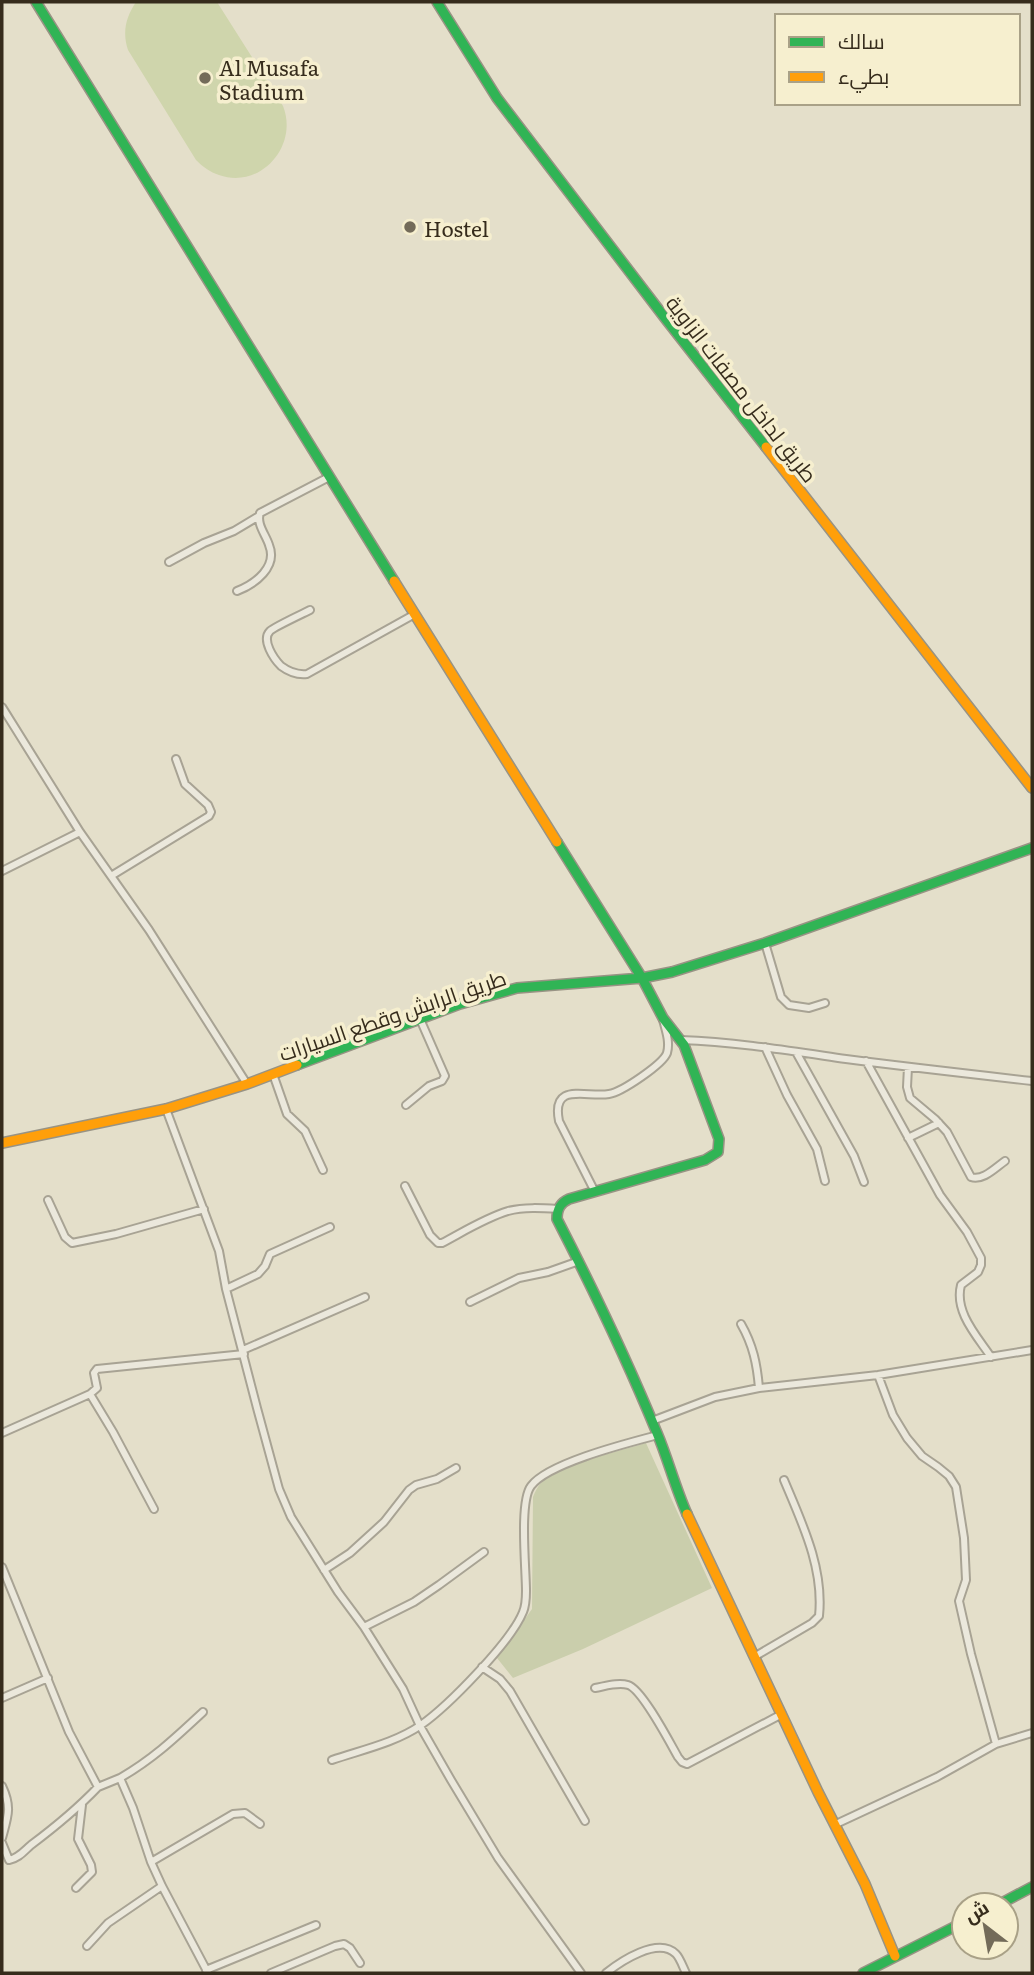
<svg xmlns="http://www.w3.org/2000/svg" width="1034" height="1975" font-family="Literata,Cairo,serif">
  <style>
    .green { fill: #cfd5ac }
    .cemetery { fill: #caceac }
    .lines { fill: none; stroke-linecap: round; stroke-linejoin: round }
    .street-casing { stroke: #a8a394; stroke-width: 10 }
    .fast-casing { stroke: #989384; stroke-width: 12 }
    .slow-casing { stroke: #989384; stroke-width: 12 }
    .street { stroke: #ebe8dc; stroke-width: 6 }
    .fast { stroke: #30b455; stroke-width: 9 }
    .slow { stroke: #ff9f0a; stroke-width: 9 }
    .poi-dot { fill: #736b59; stroke: #f6efcf; stroke-width: 2.5 }
    .labels { text-anchor: middle; dominant-baseline: central; stroke-width: 7; stroke-linejoin: round; paint-order: stroke }
    .poi-label { font-size: 21px; fill: #362c1c; stroke: #f6efcf; text-anchor: start }
    .street-label { font-size: 21px; fill: #362c1c; stroke: #f6efcf }
  </style>
  <rect width="100%" height="100%" fill="#e4dfca"/>
  <path class="green" d="M136 2H217L283 106C299 146 260 190 219 175 210 172 203 167 196 160L128 50C122 32 126 17 136 2Z"/>
  <path class="cemetery" d="M646 1443 712 1588 583 1649 513 1678 497 1658 532 1609 533 1497C535 1492 537 1487 541 1483 565 1463 617 1452 646 1443Z"/>
  <g class="lines">
    <g class="street-casing">
      <path id="street" d="M169 562 204 543 234 531 259 516
        M237 591C255 584 278 567 269 545 266 535 256 524 260 513L329 477
        M310 610C302 614 274 627 270 631 261 640 274 659 281 666 289 672 298 675 307 674L415 614
        M2 707 80 832 149 930 247 1084
        M2 871 80 832
        M111 876 209 816 211 812 208 805 185 784 176 759
        M765 943 781 997 789 1005 809 1008 825 1003
        M681 1040C737 1042 791 1051 846 1059 908 1067 970 1074 1032 1081
        M765 1047 787 1095 817 1149 825 1181
        M796 1052 854 1156 864 1182
        M866 1061 940 1195 967 1232 981 1258V1265L978 1272 961 1285C954 1312 977 1336 991 1357
        M908 1067 907 1087 910 1098 935 1119 947 1132 971 1177C983 1181 995 1168 1005 1161
        M273 1074 287 1114 305 1131 323 1170
        M406 1105 429 1086 442 1081 445 1076 420 1019
        M166 1109 219 1251 226 1289 257 1408 279 1489 291 1517 338 1592 364 1627 403 1689 420 1726 451 1780 498 1858 581 1973
        M908 1138 939 1123
        M405 1186 430 1235 438 1243H442C463 1232 485 1218 508 1211 524 1207 541 1208 558 1209
        M595 1192 559 1121C551 1081 587 1098 609 1094 622 1092 663 1064 667 1053 670 1042 666 1031 663 1020
        M48 1200 65 1237 72 1243 116 1234 204 1209
        M226 1289 258 1274 265 1266 270 1254 330 1227
        M470 1302 519 1278 548 1272 579 1261
        M741 1324C753 1345 757 1364 759 1388
        M243 1350 365 1297
        M878 1375 893 1415 907 1438 922 1456 938 1467 949 1476 956 1487 964 1538 966 1580 959 1601 971 1654 996 1744
        M90 1394 97 1388 94 1373 97 1369 244 1354
        M652 1421 715 1397 759 1388 878 1375 1032 1350
        M2 1433 90 1394 113 1432 154 1509
        M2 1567 69 1732 98 1787 120 1778 133 1808 151 1862 162 1886 208 1973
        M324 1570 350 1553 384 1522 409 1490 416 1485 437 1479 456 1468
        M364 1627 414 1602 439 1585 484 1552
        M754 1657 812 1623 819 1616C824 1568 802 1523 784 1480
        M482 1667 500 1679 510 1691 585 1821
        M595 1688C606 1686 618 1682 628 1685 642 1689 670 1743 678 1757L682 1762 687 1764 782 1714
        M2 1698 48 1678
        M332 1760C361 1750 395 1743 421 1725 448 1706 511 1642 523 1612 526 1605 526 1597 526 1591 526 1568 519 1502 531 1486 548 1463 628 1443 658 1435
        M120 1778C153 1759 175 1738 203 1712
        M2 1786C12 1807 8 1816 2 1838
        M836 1824 937 1777 996 1744 1032 1733
        M2 1843 9 1860C19 1858 24 1851 31 1845 55 1827 77 1809 98 1787
        M151 1862 233 1814 245 1813 260 1824
        M76 1888 92 1872 91 1865 78 1839 82 1805
        M87 1946 108 1923 162 1886
        M206 1970 316 1925
        M271 1973 335 1946 344 1944 350 1948 360 1963
        M606 1973C620 1962 658 1936 676 1954 680 1958 683 1967 686 1973"/>
    </g>
    <g class="fast-casing">
      <path id="fast" d="M36 2 394 581
        M437 2 497 98 665 318 766 447
        M557 842 642 978 663 1018 684 1045 719 1139 718 1152 705 1160 569 1199C560 1203 557 1209 557 1219 593 1289 627 1360 657 1433 668 1459 675 1487 687 1514
        M297 1065 460 1004 517 988 642 978 672 972 765 943 1032 848
        M998 1905 1032 1887
        M863 1973 964 1922"/>
    </g>
    <g class="slow-casing">
      <path id="slow" d="M766 447 1032 788
        M394 581 557 842
        M2 1143 166 1109 247 1084 297 1065
        M687 1514 818 1792 865 1884 895 1956"/>
    </g>
    <use href="#street" class="street"/>
    <use href="#fast" class="fast"/>
    <use href="#slow" class="slow"/>
  </g>
  <g class="poi-dot">
    <circle cx="205" cy="78" r="7"/>
    <circle cx="410" cy="227" r="7"/>
  </g>
  <g class="labels">
    <g class="poi-label">
      <text x="219" y="66">Al Musafa<tspan x="219" dy="24">Stadium</tspan></text>
      <text x="424" y="227">Hostel</text>
    </g>
    <g class="street-label">
      <text transform="translate(743 388) rotate(52)">طريق لداخل مصفات الزاوية</text>
      <text transform="translate(392 1014) rotate(-19)">طريق الرابش وقطع السيارات</text>
    </g>
  </g>
  <rect width="1034" height="1975" fill="none" stroke="#362c1c" stroke-width="7"/>
  <rect x="775" y="14" width="245" height="91" fill="#f6efcf" stroke="#a9a187" stroke-width="2"/>
  <rect x="789" y="37" width="35" height="10" fill="#30b455" stroke="#a9a187" stroke-width="2"/>
  <text x="838" y="49" font-size="21" fill="#362c1c">سالك</text>
  <rect x="789" y="72" width="35" height="10" fill="#ff9f0a" stroke="#a9a187" stroke-width="2"/>
  <text x="838" y="84" font-size="21" fill="#362c1c">بطيء</text>
  <g transform="translate(985 1926) rotate(329)"><circle r="33" fill="#f6efcf" stroke="#a9a187" stroke-width="2"/>
  <path d="M0-5L12 26L0 18L-12 26Z" fill="#736b59"/>
  <text y="-10" font-size="19" font-weight="bold" text-anchor="middle" fill="#362c1c">ش</text>
  </g>
</svg>
